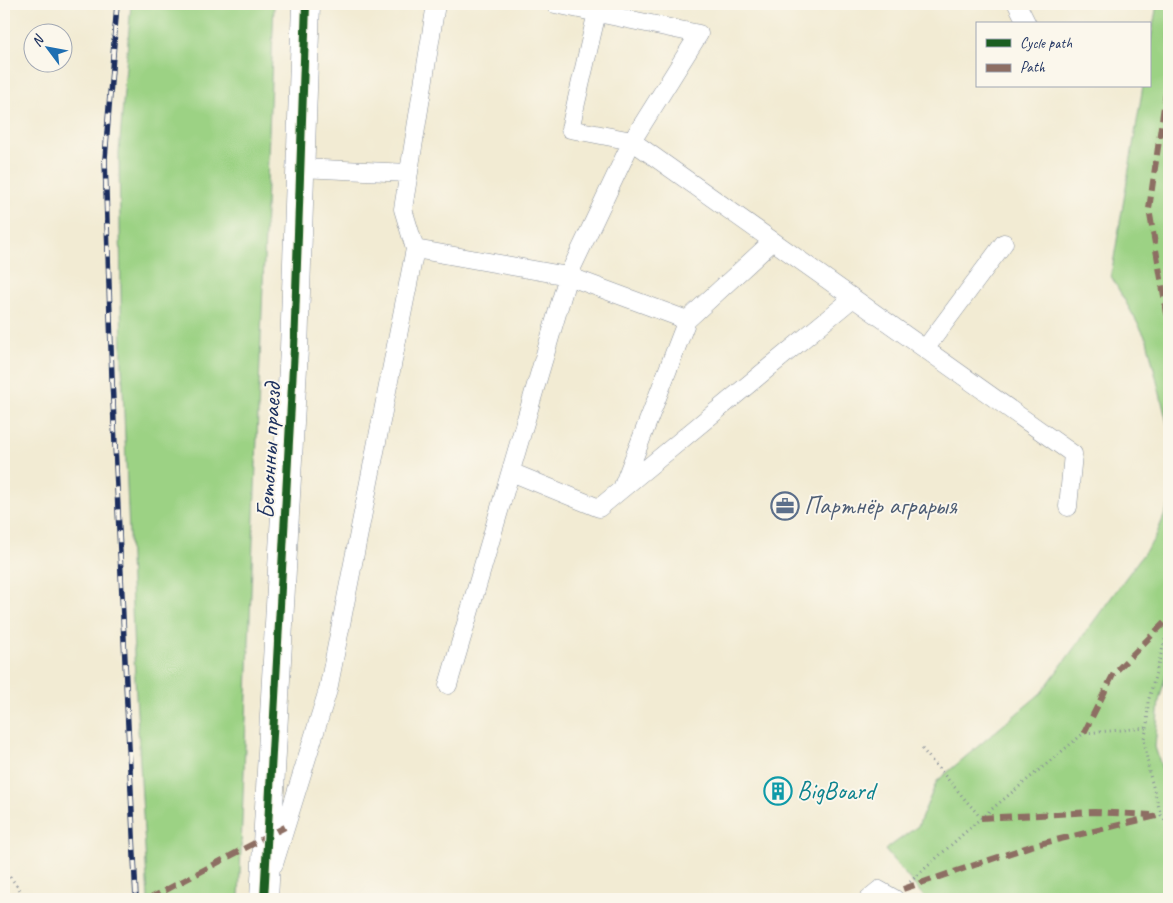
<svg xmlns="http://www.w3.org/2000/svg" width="1173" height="903" font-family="Caveat,sans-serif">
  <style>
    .green { fill: #9cd284; stroke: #5c8071 }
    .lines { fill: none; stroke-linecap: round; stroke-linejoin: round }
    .service-casing { stroke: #868d98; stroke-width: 19 }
    .minor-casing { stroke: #868d98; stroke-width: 29 }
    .path { stroke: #868d98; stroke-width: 3; stroke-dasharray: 1 4; stroke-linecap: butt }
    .service { stroke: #fff; stroke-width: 18 }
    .minor { stroke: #fff; stroke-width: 28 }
    .rail-casing { stroke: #1b2f5e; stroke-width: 5.5 }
    .rail { stroke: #fbf7ec; stroke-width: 4; stroke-dasharray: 11; stroke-linecap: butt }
    .quiet { stroke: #8d6e63; stroke-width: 6; stroke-dasharray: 12 6; stroke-linecap: butt }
    .cycleway-casing { stroke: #fbf7ec; stroke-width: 11 }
    .cycleway { stroke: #1b5e20; stroke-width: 8 }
    .labels { text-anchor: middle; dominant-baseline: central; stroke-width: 4; stroke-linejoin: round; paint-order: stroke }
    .street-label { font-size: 25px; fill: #1b2f5e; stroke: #fbf7ec }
    .service-label { font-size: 25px; fill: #4e5e75; stroke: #fbf7ec; text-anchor: start }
    .culture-label { font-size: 25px; fill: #0d838f; stroke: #fbf7ec; text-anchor: start }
  </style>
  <rect width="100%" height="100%" fill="#fbf7ec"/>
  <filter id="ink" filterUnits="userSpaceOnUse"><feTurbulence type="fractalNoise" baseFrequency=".02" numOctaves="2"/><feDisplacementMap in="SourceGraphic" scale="10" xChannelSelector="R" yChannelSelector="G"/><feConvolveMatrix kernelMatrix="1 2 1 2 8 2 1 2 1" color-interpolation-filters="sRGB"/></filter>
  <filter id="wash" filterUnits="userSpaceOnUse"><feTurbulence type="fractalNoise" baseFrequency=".0096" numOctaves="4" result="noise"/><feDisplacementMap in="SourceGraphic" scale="20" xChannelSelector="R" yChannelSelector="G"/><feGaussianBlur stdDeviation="1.12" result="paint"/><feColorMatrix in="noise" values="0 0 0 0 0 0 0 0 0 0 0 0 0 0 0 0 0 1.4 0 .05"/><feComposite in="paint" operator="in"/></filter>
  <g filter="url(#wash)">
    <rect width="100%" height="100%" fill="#f2ebd3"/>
    <path class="green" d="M131 4H274L239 899H148L135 679 122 365 119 153Z
      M1157 4H1169V431L1147 340 1111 276 1143 86H1149V50Z
      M1169 504V663L1159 701 1155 747 1169 791V899H926L885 850 918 826 937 781 1041 693 1155 538Z"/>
  </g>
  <g filter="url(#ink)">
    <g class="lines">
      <g class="service-casing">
        <path id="service" d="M1017 4 1027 24
          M597 12 570 129 632 141 1073 454 1068 507
          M300 168 409 173
          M415 249 403 209 436 4
          M925 349 1004 243
          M511 472 599 508 853 298
          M623 486 687 320
          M448 685 568 276 632 141 699 34 555 4
          M274 864 328 690 415 249 568 276 687 320 773 241
          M868 899 879 890 895 899"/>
      </g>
      <g class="minor-casing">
        <path id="minor" d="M264 899 294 349 306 4"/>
      </g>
      <path class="path" d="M1169 625 1148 702 1147 728 1144 738 1149 772 1161 815 1169 826
        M922 749 981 818
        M4 869 27 899
        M910 882 981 818 1084 733 1147 728"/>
      <use href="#service" class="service"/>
      <use href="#minor" class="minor"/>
      <g class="rail-casing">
        <path id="rail" d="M117 4 105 159 112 379 136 899"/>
      </g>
      <use href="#rail" class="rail"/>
      <path class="quiet" d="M1169 72 1149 209 1169 325
        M1084 733 1114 673 1169 618
        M981 818 1094 812 1151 815
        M903 889 1031 846 1161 815
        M149 899 285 827"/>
      <g class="cycleway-casing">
        <path id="cycleway" d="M264 899 294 349 306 4"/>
      </g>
      <use href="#cycleway" class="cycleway"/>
    </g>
  </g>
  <defs>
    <g id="office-ring" transform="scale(1.4375)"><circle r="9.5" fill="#fbf7ec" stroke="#5c6f8a" stroke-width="1.5"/><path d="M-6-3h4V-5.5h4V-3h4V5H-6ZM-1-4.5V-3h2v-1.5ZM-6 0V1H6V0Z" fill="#5c6f8a"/></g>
    <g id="building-ring" transform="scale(1.4375)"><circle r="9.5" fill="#fbf7ec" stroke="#0f9aa8" stroke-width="1.5"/><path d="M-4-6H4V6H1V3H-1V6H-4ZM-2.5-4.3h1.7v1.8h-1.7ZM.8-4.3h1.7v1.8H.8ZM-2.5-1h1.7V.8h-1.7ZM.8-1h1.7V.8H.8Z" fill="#0f9aa8"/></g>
  </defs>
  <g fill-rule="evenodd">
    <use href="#office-ring" x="785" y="506"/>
    <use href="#building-ring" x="778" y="791"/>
  </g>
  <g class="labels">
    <g class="street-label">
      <text transform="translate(269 451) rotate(-87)">Бетонны праезд</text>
    </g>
    <g class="service-label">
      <text x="804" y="506">Партнёр аграрыя</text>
    </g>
    <g class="culture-label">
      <text x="797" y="791">BigBoard</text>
    </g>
  </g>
  <rect width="1173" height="903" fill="none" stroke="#fbf7ec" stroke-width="20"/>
  <rect x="976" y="22" width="175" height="65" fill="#fbf7ec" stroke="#a1a7b3"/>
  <rect x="986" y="39" width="25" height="8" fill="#1b5e20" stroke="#a1a7b3"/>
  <text x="1020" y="48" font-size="15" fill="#1b2f5e">Cycle path</text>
  <rect x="986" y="64" width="25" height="8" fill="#8d6e63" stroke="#a1a7b3"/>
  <text x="1020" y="72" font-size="15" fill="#1b2f5e">Path</text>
  <g transform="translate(48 48) rotate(302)"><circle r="24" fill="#fbf7ec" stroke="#a1a7b3"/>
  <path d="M0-4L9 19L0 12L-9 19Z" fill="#1f6fb2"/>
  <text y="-8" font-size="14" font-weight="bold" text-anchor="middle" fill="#1b2f5e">N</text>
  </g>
</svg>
